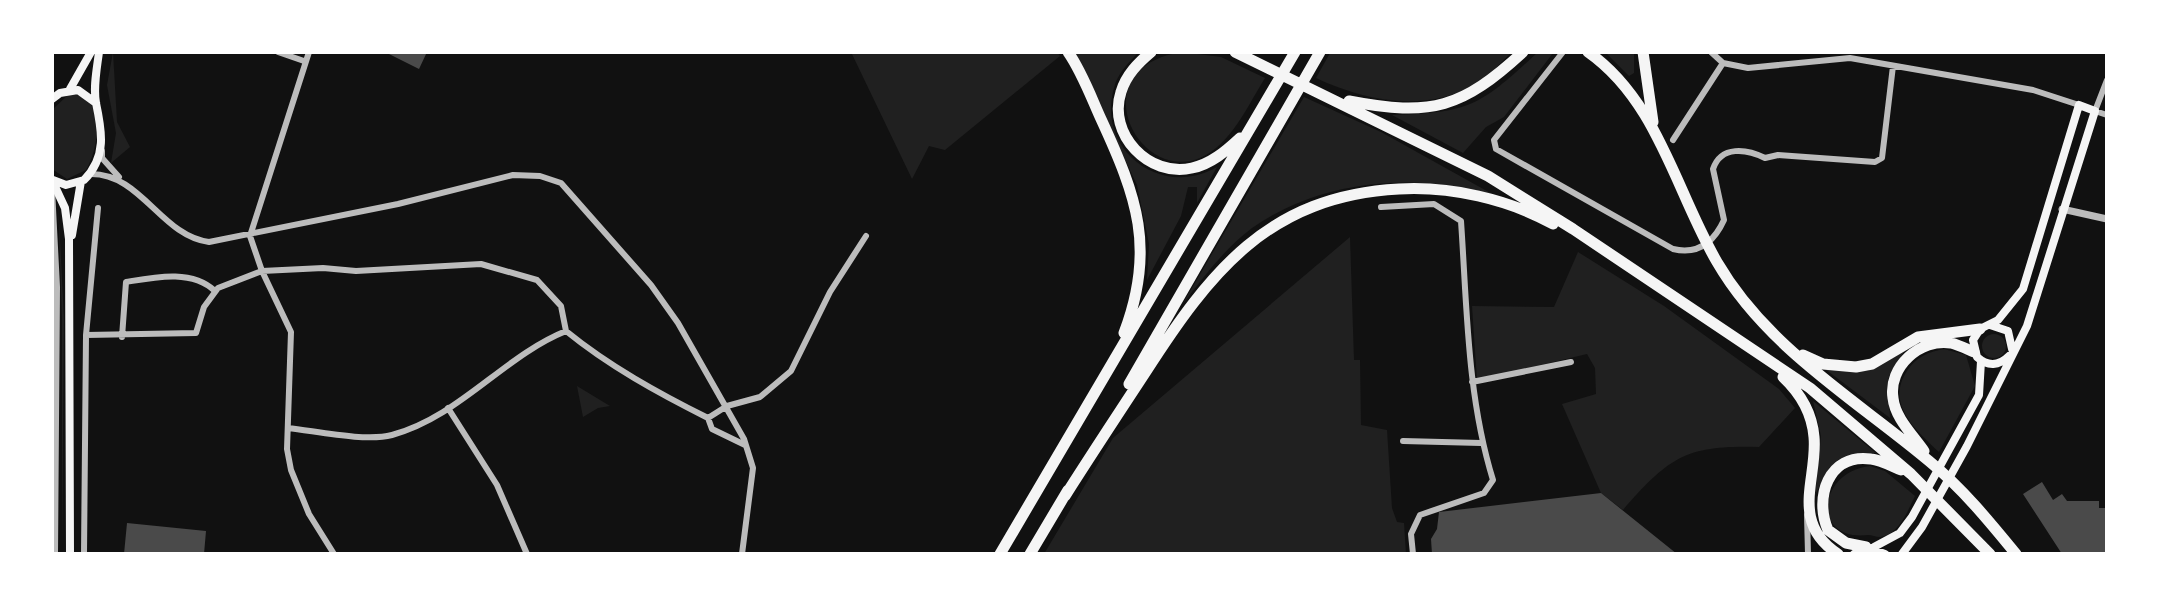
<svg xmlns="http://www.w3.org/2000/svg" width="2159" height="606" font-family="Georgia,serif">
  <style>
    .green { fill: #202020 }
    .building { fill: #4a4a4a }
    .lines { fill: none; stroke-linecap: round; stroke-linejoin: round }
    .minor { stroke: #bcbcbc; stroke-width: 6 }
    .tertiary { stroke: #bcbcbc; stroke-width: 7 }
    .secondary { stroke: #f5f5f5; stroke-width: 8 }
    .motorway { stroke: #f5f5f5; stroke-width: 11 }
  </style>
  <rect width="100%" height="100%" fill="#111"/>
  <path class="green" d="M113 52 117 122 130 147 111 163 116 133 107 85Z
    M851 52H1057L1060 56 945 150 929 146 912 179Z
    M1074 52H1139C1129 62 1117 74 1114 88 1096 151 1162 199 1217 167L1197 203V187H1188L1181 216 1147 280 1149 244 1137 185Z
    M1181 52 1221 57 1265 78C1248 105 1231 145 1200 158 1137 184 1080 69 1181 52Z
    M1512 52C1500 63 1489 77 1474 85 1424 113 1365 101 1316 78L1330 53Z
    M1538 52 1553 53 1504 117 1486 127 1463 153 1392 115C1471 113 1481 105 1538 52Z
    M1605 52H1634V73L1629 76Z
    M69 94C108 95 99 148 86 170L67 179 52 169V110Z
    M1304 97 1381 132 1494 195C1415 172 1322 179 1252 228 1224 249 1203 278 1182 305Z
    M58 200 64 319 62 554V319Z
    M1350 237 1354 360H1360L1361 425 1387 430 1392 508 1397 522 1404 523 1406 554H1044L1113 438Z
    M1578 252 1664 306 1779 389 1795 408 1759 447C1687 445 1670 456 1623 510L1601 493 1562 404 1596 394 1595 368 1587 354 1477 380 1472 306 1554 307Z
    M1982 346a12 12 0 1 1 24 0a12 12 0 1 1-24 0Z
    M1944 349 1966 355 1975 386 1939 452C1916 430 1885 404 1907 371 1916 357 1928 352 1944 349Z
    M1905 351C1880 383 1889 383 1890 418L1825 369 1868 371Z
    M577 386 610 406 598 408 583 417Z
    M1813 401 1876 453C1837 452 1830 462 1815 496L1821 436Z
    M1870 466 1885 471 1915 496C1908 510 1899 535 1880 537 1876 537 1872 535 1868 535 1811 542 1817 472 1870 466Z"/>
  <path class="building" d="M385 52H427L419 69Z
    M2042 482 2053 500 2062 494 2067 501H2099V508H2107V554H2062L2023 494Z
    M1601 493 1677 554H1432L1431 539 1437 529 1439 512Z
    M127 523 206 531 204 554H124Z"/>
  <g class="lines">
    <path class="minor" d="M278 52 304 61
      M309 52 250 236 262 271 291 332 287 449 291 470 309 514 334 554
      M1563 52 1494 140 1496 149 1673 249C1698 255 1714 242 1724 220L1713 169C1721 145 1747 149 1765 158L1778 155 1875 162 1882 158 1893 66
      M1711 52 1723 63 1748 68 1850 58 2033 90 2079 105
      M2107 80 2095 111 2107 115
      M1673 140 1723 63
      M102 151V158L119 177
      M90 174C141 173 161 236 209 242L398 204 513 175 540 176 561 183 651 285 678 323 744 439 753 468 742 554
      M52 189 57 287 55 554
      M1381 207 1434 204 1461 221C1467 307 1467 396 1493 480L1484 493 1420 515 1411 534 1413 554
      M86 335 196 333 204 307 218 288 262 271 323 268 356 271 481 264 537 280 561 306 566 331C609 366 658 393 708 418L727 406 760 397 791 371 830 292 866 236
      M122 337 126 282C155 277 192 269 215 291
      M1472 382 1571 362
      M448 408 497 485 527 554
      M708 418 712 429 745 445
      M288 428C316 431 365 442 392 435 459 417 504 356 566 331
      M1403 441 1481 443
      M1807 515 1808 554
      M84 554 86 335 98 208"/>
    <path class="tertiary" d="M2062 209 2107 219"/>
    <path class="secondary" d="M70 89 91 52
      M52 99 60 93 78 90 96 103
      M52 180 65 208 69 239 70 554
      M53 180 66 185 84 180C107 157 102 131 96 103 93 87 97 68 99 52
      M72 235 81 181
      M1990 325 2008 331 2012 349
      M1874 547 1900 533 1912 517 1979 395 1981 361
      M1854 554 1866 547 1885 554
      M1902 554 1922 527 1967 446 2027 326 2095 111 2079 105 2023 289 1998 320 1980 329 1973 340 1977 357C1988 367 1999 366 2009 356"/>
    <path class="motorway" d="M1068 52C1082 72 1091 97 1101 119 1137 197 1156 249 1124 333
      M1151 52C1138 63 1126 75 1121 92 1107 134 1149 178 1192 168 1211 164 1226 151 1240 138
      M1235 52 1488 176 1573 229 1810 388 1911 474 1990 554
      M1588 52C1658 101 1676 192 1717 262 1767 348 1855 399 1929 461 1962 488 1989 521 2016 554
      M1643 52 1653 122
      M1349 101C1432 117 1462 108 1523 52
      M1803 355 1823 364 1856 367 1872 364 1918 337 1980 329
      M1783 377C1800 393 1812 412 1814 437 1818 478 1789 522 1838 554
      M1129 384 1320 52
      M1924 451C1913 435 1895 418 1893 398 1888 367 1920 338 1951 343 1959 345 1967 349 1974 352
      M1065 496C1091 455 1118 414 1145 373 1210 272 1268 196 1399 189 1450 186 1508 199 1553 224
      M1866 547 1846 543 1828 530C1814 498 1828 453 1871 459 1881 460 1891 466 1901 470
      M1000 554 1295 52
      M1030 554 1068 490"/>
  </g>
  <rect width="2159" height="606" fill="none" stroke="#ffffff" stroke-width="108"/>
</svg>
